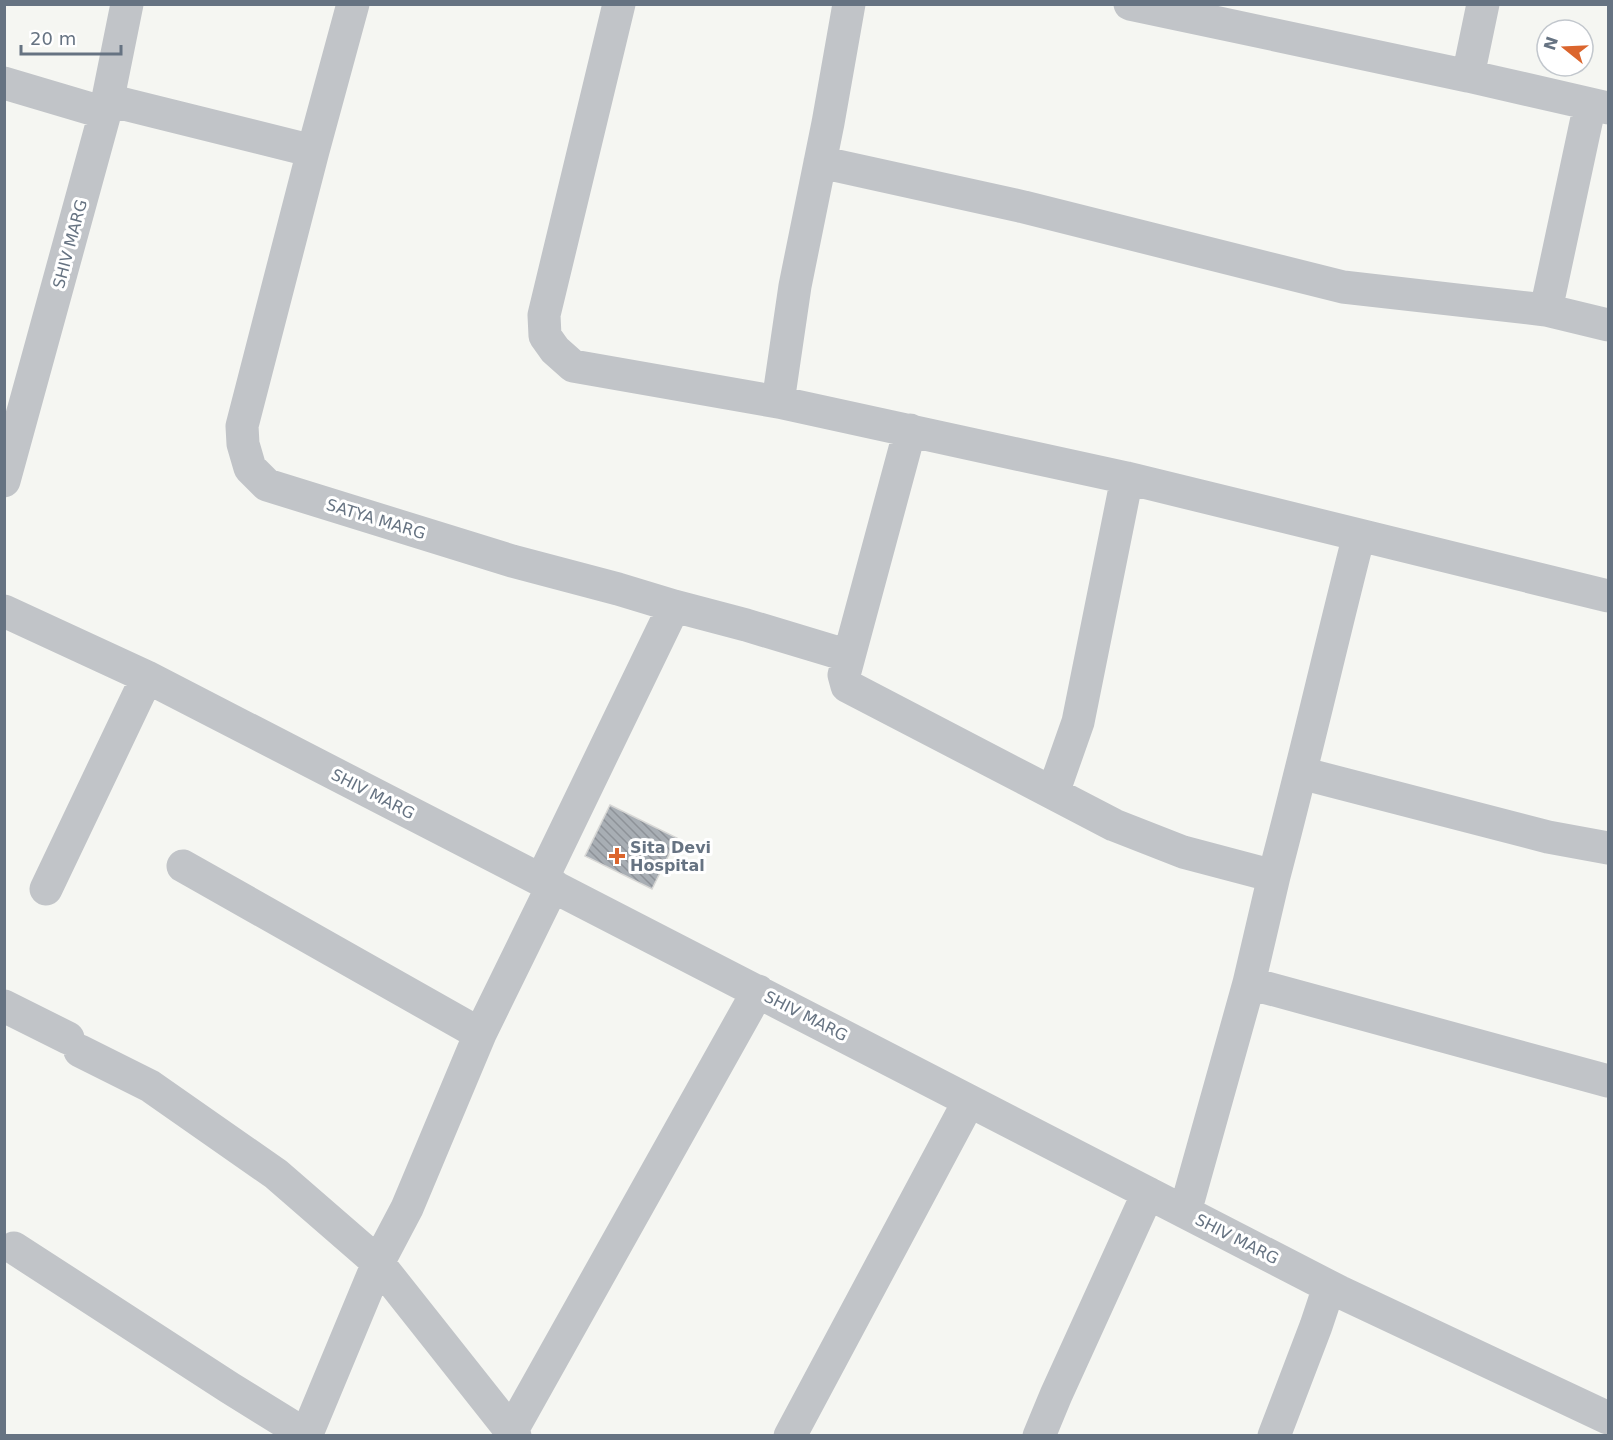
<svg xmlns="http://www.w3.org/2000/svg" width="1613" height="1440" font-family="'DejaVu Sans',sans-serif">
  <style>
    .building { fill: url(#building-back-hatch); stroke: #d7d7d5; stroke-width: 1.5 }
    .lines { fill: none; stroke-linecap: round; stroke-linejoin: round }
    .minor { stroke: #c1c4c8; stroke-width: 33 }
    .poi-dot { fill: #db652d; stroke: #fff; stroke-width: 2 }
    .labels { text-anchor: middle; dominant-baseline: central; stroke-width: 6; stroke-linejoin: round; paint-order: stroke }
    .street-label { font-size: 16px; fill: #667382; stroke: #fff }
    .poi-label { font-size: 16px; font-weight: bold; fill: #667382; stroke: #fff; text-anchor: start }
  </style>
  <defs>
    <pattern id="building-back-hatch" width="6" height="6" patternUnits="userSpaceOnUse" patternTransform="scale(1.5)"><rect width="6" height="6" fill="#a8aeb4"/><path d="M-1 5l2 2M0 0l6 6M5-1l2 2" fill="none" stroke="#8d9298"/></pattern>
  </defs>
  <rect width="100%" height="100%" fill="#f5f6f2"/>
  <path class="building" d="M610 805 677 838 652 889 585 856Z"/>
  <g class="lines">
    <path class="minor" d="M353 4 313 151 242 426 243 444 250 468 267 485 512 561 618 589 674 606 541 881
      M619 4 544 315 545 336 555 350 573 366 778 402 795 286 828 123 849 4
      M1130 4 1468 76
      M1483 4 1468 76 1608 108
      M4 83 105 113
      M108 100 313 151
      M820 162 1024 207 1343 287 1546 310 1608 325
      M1546 310 1590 104
      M778 402 1127 478 1608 596
      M910 430 844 675 847 686 1114 825 1183 852 1274 876C1304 763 1330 648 1359 535
      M4 481 105 113 127 4
      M674 606 746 625 849 656
      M4 611 147 677 1340 1292 1608 1418
      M1301 773 1548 837 1608 848
      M1053 793 1078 722 1127 478
      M183 866 480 1034
      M46 889 147 677
      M1249 983 1608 1081
      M4 1006 68 1038
      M80 1051 150 1086 276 1174 367 1253 378 1263 515 1436
      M1185 1212 1249 983 1274 876
      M14 1248 230 1388 306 1435
      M511 1432 758 991
      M306 1436 378 1263 407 1208 480 1034 553 885
      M790 1436 969 1101
      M1039 1436 1056 1395 1148 1193
      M1274 1436 1316 1326 1329 1287"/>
  </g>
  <path class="poi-dot" d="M614 847h6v6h6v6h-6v6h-6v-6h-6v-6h6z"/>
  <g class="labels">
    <g class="street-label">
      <text transform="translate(70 244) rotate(-75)">SHIV MARG</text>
      <text transform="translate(376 519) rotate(17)">SATYA MARG</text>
      <text transform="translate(373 794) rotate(27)">SHIV MARG</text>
      <text transform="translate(806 1016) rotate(27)">SHIV MARG</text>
      <text transform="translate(1237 1239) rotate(27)">SHIV MARG</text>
    </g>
    <g class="poi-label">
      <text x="630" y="847">Sita Devi<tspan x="630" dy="18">Hospital</tspan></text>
    </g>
  </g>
  <rect width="1613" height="1440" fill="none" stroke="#667382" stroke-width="12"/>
  <g transform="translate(1565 48) rotate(288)"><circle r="28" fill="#ffffff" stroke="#c2c7cd" stroke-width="1.5"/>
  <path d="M0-4.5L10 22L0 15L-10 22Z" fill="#db652d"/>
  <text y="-9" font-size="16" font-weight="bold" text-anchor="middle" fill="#667382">N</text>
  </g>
  <path d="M21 45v9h100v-9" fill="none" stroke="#667382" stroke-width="3"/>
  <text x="30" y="45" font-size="18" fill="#667382" stroke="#ffffff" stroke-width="4.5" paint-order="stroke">20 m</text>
</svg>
